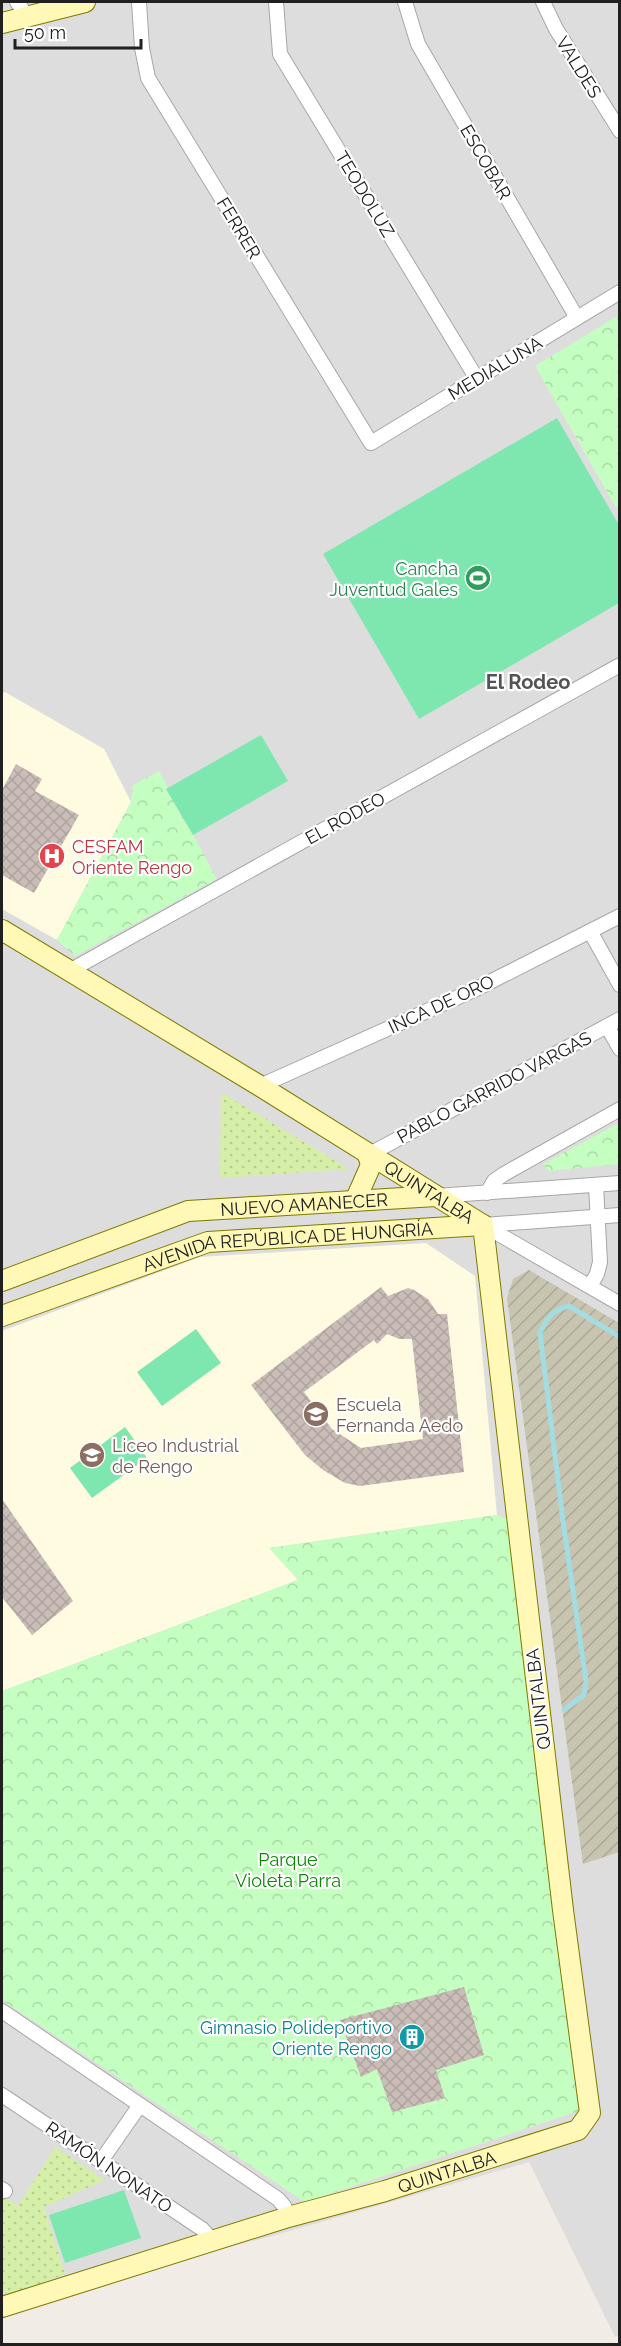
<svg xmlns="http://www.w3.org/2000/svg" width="621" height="2346" font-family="Raleway,sans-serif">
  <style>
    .residential { fill: #dedddd }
    .education { fill: #fffbe1 }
    .construction { fill: url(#construction-furrows) }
    .grass { fill: url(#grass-dots) }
    .park { fill: url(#park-crowns) }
    .pitch { fill: #7ee6af }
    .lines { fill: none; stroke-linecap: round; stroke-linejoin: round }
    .stream { stroke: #a3dde2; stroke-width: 5 }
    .building { fill: url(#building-cross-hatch); fill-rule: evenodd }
    .street-casing { stroke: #a7a7a7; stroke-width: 16 }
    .secondary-casing { stroke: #7e7a00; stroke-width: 22 }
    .street { stroke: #fff; stroke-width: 14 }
    .secondary { stroke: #fff8b6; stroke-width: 20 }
    .labels { text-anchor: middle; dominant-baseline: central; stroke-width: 4.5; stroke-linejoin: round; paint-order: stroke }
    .street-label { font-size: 18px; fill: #202020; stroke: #fff }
    .leisure-label { font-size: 18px; fill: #27864d; stroke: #fff; text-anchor: end }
    .health-label { font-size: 18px; fill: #be3a42; stroke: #fff; text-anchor: start }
    .education-label { font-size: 18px; fill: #785e54; stroke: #fff; text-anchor: start }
    .park-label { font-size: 18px; fill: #0a8903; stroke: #fff }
    .culture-label { font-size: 18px; fill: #0d838f; stroke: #fff; text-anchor: end }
    .neighbourhood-label { font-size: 20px; font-weight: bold; fill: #535353; stroke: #fff }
  </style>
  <defs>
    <pattern id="construction-furrows" width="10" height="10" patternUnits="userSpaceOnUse" patternTransform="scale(1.5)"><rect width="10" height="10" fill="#c7c4b0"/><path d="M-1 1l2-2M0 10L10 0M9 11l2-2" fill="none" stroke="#aba897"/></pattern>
    <pattern id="grass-dots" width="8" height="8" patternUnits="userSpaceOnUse" patternTransform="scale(1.5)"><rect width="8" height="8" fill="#d5efa8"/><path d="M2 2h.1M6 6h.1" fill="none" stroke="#b7cd90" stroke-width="1.8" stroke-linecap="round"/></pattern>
    <pattern id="park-crowns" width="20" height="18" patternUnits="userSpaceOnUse" patternTransform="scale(1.5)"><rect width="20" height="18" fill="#c4fec0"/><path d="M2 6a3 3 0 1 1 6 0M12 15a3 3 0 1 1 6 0" fill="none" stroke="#a8d9a5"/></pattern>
    <pattern id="building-cross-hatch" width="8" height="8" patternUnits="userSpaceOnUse" patternTransform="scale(1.5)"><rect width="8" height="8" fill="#cabdb8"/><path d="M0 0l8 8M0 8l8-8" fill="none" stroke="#ada29e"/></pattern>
  </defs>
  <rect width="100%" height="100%" fill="#f1ece6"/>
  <path class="residential" d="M2 2H619V2335L615 2337 529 2162 283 2233 2 2307Z"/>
  <path class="education" d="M5 692 104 749 131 802 57 940 2 909V694Z
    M426 1243 475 1276 497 1515 270 1548 298 1580 2 1691V1331L200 1257Z"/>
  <path class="construction" d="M529 1270 619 1323V1852L583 1864 507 1298 513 1279Z"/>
  <path class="grass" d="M221 1092 349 1169 220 1178Z
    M55 2147 105 2180 44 2207 65 2274 10 2295 2 2289V2195L18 2206Z"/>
  <path class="park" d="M619 315V513L535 366Z
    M159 771 217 879 75 956 57 940 131 802 133 785Z
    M619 1123V1164L549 1171 543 1164Z
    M497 1515 509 1520 588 2108 305 2202 2 2000V1691L298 1580 269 1548Z"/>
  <path class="pitch" d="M557 418 619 525V603L419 719 323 554Z
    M261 735 288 781 193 835 166 789Z
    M196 1329 221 1363 162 1406 137 1372Z
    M125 1427 147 1458 92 1498 70 1468Z
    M124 2190 141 2238 65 2263 49 2215Z"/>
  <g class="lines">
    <path class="stream" d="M564 1710 584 1695 586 1681 563 1521 540 1333C547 1317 553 1310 569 1306L620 1337"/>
  </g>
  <path class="building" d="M16 764 42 779 35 791 79 815 34 893 2 875V790Z
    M381 1287 388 1296 408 1288 414 1290 428 1299 438 1314H447L464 1472 360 1486 345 1483 323 1470 305 1455 251 1385ZM387 1334 399 1339H412L423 1439 361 1448 332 1429 304 1392 374 1340 377 1344Z
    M2 1499 73 1601 32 1635 2 1597Z
    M464 1987 484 2055 436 2070 445 2098 392 2112 377 2069 361 2077 340 2020Z"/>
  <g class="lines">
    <g class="street-casing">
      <path id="street" d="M17 2 27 16
        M139 2 142 48 148 78 371 443 620 292
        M276 2 280 54 477 379
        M405 2 418 44 577 318
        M543 2 556 29 620 131
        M590 931 620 985
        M71 970 620 665
        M607 1026 620 1049
        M260 1086 476 989 620 916
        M368 1155 620 1019
        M487 1193 494 1181 504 1174 620 1109
        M436 1196 620 1183
        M483 1225 620 1304
        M483 1225 620 1215
        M590 1286 597 1274 600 1262 596 1185
        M2 2011 278 2199 284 2206 288 2217
        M2 2095 202 2229 214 2242
        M101 2161 140 2105
        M2 2189 5 2191"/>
    </g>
    <g class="secondary-casing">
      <g id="secondary">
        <path d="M2 23 85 2"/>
        <path id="s1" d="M2 930 260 1086 483 1225"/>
        <path d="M355 1201 371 1165 368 1155"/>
        <path id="s2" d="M2 1281 188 1211 436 1196"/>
        <path id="s3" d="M2 1316 208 1242 483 1225"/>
        <path id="s4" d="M2 2307 288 2217 385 2191 578 2130 590 2113 563 1910 483 1225"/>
      </g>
    </g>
    <use href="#street" class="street"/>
    <use href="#secondary" class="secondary"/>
  </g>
  <defs>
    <g id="stadium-disc" transform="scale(1.35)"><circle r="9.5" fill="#2e9e5b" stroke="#fff"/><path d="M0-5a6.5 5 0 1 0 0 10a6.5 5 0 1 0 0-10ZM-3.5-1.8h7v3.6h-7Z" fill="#fff"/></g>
    <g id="hospital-disc" transform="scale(1.35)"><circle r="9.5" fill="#e0444e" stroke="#fff"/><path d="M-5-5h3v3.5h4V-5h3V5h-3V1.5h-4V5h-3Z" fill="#fff"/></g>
    <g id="school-disc" transform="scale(1.35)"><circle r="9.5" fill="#8d6e63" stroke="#fff"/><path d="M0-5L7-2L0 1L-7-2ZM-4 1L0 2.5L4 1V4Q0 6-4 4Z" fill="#fff"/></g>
    <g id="building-disc" transform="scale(1.35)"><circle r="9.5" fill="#0f9aa8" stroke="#fff"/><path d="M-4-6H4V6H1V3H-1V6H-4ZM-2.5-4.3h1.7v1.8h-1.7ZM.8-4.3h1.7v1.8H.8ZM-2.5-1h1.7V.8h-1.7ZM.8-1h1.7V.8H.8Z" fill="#fff"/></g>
  </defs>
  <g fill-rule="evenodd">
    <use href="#stadium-disc" x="478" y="578"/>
    <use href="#hospital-disc" x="52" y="856"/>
    <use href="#school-disc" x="316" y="1414"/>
    <use href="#school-disc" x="92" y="1455"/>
    <use href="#building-disc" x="412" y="2037"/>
  </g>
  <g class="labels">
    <g class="street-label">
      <text transform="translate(579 67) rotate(58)">VALDES</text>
      <text transform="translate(486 162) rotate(60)">ESCOBAR</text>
      <text transform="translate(365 194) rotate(59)">TEODOLUZ</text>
      <text transform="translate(239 228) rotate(59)">FERRER</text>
      <text transform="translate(495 368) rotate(-31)">MEDIALUNA</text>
      <text transform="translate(345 818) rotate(-29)">EL RODEO</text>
      <text transform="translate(441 1004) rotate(-25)">INCA DE ORO</text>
      <text transform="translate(494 1087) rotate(-28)">PABLO GARRIDO VARGAS</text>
      <text stroke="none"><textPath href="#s1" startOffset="501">QUINTALBA</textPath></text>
      <text stroke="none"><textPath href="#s2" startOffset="315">NUEVO AMANECER</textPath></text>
      <text stroke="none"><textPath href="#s3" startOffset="297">AVENIDA REPÚBLICA DE HUNGRÍA</textPath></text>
      <text transform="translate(538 1699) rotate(-97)">QUINTALBA</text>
      <text transform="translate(109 2167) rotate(34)">RAMÓN NONATO</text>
      <text stroke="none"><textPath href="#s4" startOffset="465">QUINTALBA</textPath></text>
    </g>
    <g class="leisure-label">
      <text x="458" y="568">Cancha<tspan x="458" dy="21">Juventud Gales</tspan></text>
    </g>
    <g class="health-label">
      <text x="72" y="846">CESFAM<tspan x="72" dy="21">Oriente Rengo</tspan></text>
    </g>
    <g class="education-label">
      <text x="336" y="1404">Escuela<tspan x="336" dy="21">Fernanda Aedo</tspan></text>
      <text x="112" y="1445">Liceo Industrial<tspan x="112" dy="21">de Rengo</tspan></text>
    </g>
    <g class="park-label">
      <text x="288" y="1859">Parque<tspan x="288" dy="21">Violeta Parra</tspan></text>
    </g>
    <g class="culture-label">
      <text x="392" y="2027">Gimnasio Polideportivo<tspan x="392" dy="21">Oriente Rengo</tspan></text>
    </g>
    <g class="neighbourhood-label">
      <text x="528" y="682">El Rodeo</text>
    </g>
  </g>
  <rect width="621" height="2346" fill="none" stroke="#202020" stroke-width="6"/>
  <path d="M15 39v9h126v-9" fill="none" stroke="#202020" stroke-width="3"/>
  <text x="24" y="39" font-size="18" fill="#202020" stroke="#ffffff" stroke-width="4.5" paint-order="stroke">50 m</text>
</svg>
